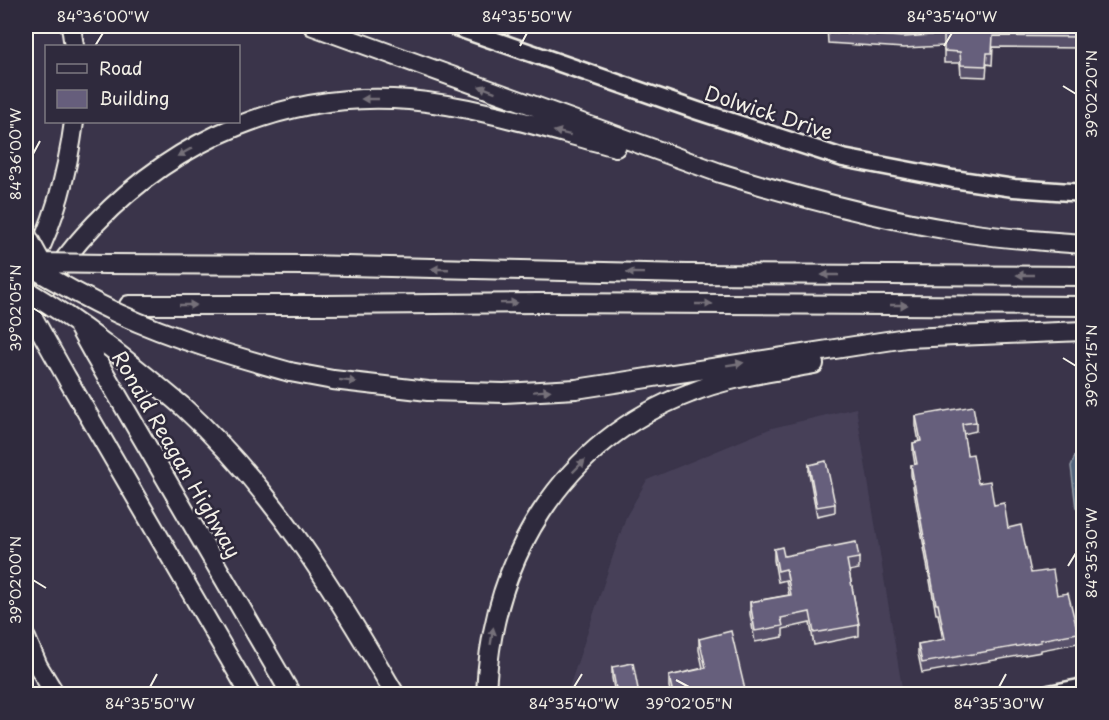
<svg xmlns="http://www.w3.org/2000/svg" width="1109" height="720" font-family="'Playpen Sans',sans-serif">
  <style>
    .built { fill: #474159 }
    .water { fill: #52657d; stroke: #939da8; stroke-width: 1.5 }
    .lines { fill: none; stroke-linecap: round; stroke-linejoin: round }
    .major-casing { stroke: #f4f1e8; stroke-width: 21 }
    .highway-casing { stroke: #f4f1e8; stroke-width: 22 }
    .major { stroke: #2f2a3d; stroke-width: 16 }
    .highway { stroke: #2f2a3d; stroke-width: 18 }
    .highway-bridge-casing { stroke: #f4f1e8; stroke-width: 22; stroke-linecap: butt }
    .highway-bridge { stroke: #2f2a3d; stroke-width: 18 }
    .wall { fill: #58516b; stroke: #f4f1e8; stroke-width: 1.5 }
    .building { fill: #665e7c; stroke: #f4f1e8; stroke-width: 1.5 }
    .oneway { fill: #747079 }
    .ticks { fill: none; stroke: #f4f1e8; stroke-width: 2 }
    .labels { text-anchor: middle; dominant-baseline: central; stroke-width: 5; stroke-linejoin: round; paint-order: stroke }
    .street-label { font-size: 20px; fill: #f4f1e8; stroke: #2f2a3d }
    .neatline { fill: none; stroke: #f4f1e8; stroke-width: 2 }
    .ticks-label { font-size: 15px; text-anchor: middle; fill: #f4f1e8 }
  </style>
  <rect width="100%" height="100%" fill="#3a344a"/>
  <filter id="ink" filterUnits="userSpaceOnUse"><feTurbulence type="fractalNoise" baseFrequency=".0167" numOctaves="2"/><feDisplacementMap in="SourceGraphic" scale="12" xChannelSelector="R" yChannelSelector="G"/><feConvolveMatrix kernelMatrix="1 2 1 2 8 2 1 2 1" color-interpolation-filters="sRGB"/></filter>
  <g filter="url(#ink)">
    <path class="built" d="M856 408 903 694H567L626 517 647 480 772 428Z"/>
    <path class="water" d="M1083 446V514L1076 508 1071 466 1078 449Z"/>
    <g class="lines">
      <g class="major-casing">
        <path id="major" d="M453 26 698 111 843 158 953 179 1014 188 1084 193
          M1049 694 1084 687"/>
      </g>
      <g class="highway-casing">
        <path id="highway" d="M71 26 74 46
          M313 26 720 173C798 197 876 218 956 231 998 238 1041 241 1084 244
          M107 264 305 265 687 274 1084 276
          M26 275C53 229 67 175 74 122
          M129 305H325L540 303 1084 306
          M26 329C40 290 66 254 95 224 177 138 289 90 409 100 477 106 550 130 616 147
          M94 355 291 694
          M290 372 333 380 428 391 504 393 576 389 906 338 1084 331
          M68 380 250 694
          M182 406C274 490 333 588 395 694
          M26 638 38 666 55 694
          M486 694C491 560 561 442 690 393 729 377 772 372 814 364"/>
      </g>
      <use href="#major" class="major"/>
      <use href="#highway" class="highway"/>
      <g class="highway-bridge-casing">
        <path id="highway-bridge" d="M26 234 50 278
          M34 263 107 264
          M26 264C56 282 87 299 119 314 174 339 233 356 290 372
          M26 290C82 323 132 364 182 406
          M26 305 68 380
          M79 328 94 355"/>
      </g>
      <use href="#highway-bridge" class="highway-bridge"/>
    </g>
    <path class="wall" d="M827 26H1083V48L993 47 992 65 987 64 986 77 961 76 960 63H944V46L904 48 828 43Z
      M916 416 976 422V431L963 434 967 455 978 483 994 505 1008 528 1031 573 1057 595 1078 633V643L1041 650V652L922 673 918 654V644L943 640 938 614H936L911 475V465H915L913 453V443L919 442 916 426Z
      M809 465 835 504V512L817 516 809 473Z
      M774 549 784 556 859 558V569L849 571 859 625V636L814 645 810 623 783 629V637L755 642 750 614V602L789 595 786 580 778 582 774 560Z
      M699 639 746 694H671L669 687V676L703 668 699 650Z
      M612 667 639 694H615L612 678Z"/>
    <path class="building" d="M827 26H1083V37L993 36 992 53H987L986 66 961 65 960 52 944 51V34L904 37 828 32Z
      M973 406 976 422 962 424 967 455 973 454 978 483 990 481 994 505 1004 503 1008 528 1021 525 1031 573 1053 570 1057 595 1068 593 1078 633 1040 640 1041 642 922 663 918 644 945 639 938 604H936L911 465 917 464 913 443 921 441 916 416Z
      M826 461 835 504 817 507 809 465Z
      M856 542 859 558 847 560 859 625 814 633 810 612 781 618 783 626 755 631 750 602 791 595 786 569 778 571 774 549 782 547 784 556Z
      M731 631 746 694H673L669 676 706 668 699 639Z
      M633 663 639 694H617L612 667Z"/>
    <defs><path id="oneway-solid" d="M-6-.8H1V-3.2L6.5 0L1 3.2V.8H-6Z" transform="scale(1.5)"/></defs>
    <g class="oneway">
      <use href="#oneway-solid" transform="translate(487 89) rotate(-160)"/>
      <use href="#oneway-solid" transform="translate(370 99) rotate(180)"/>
      <use href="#oneway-solid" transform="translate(562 133) rotate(-166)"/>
      <use href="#oneway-solid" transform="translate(185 152) rotate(151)"/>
      <use href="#oneway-solid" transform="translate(440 269) rotate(-178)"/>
      <use href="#oneway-solid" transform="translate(635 273) rotate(-179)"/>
      <use href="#oneway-solid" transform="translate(830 275) rotate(-180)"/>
      <use href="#oneway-solid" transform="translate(1025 275) rotate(-180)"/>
      <use href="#oneway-solid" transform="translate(509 303) rotate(-1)"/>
      <use href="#oneway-solid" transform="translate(704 304)"/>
      <use href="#oneway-solid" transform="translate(188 305)"/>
      <use href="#oneway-solid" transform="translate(899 305)"/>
      <use href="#oneway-solid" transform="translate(735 364) rotate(-9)"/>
      <use href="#oneway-solid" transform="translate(348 381) rotate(7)"/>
      <use href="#oneway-solid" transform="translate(542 391) rotate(-4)"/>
      <use href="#oneway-solid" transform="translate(579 466) rotate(-45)"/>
      <use href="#oneway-solid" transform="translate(492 636) rotate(-81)"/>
    </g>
  </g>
  <path class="ticks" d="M95 46 103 33M520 46 527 33M944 46 952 33M1063 86 1076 94M33 154 40 141M33 308 46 316M1063 358 1076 366M1068 566 1076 553M33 580 46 588M676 680 689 687M150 687 157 674M574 687 582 674M999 687 1006 674"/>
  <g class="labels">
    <g class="street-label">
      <text transform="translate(769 112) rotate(18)">Dolwick Drive</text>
      <text transform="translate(177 454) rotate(60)">Ronald Reagan Highway</text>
    </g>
  </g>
  <rect width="1109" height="720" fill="none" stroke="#2f2a3d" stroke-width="66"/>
  <rect x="45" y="45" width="195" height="78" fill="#2f2a3d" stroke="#7e7a81" stroke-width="1.5"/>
  <rect x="57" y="64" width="30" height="9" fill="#2f2a3d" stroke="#7e7a81" stroke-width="1.5"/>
  <text x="99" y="75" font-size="18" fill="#f4f1e8">Road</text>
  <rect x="57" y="90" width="30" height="18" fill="#665e7c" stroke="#7e7a81" stroke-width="1.5"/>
  <text x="99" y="105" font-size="18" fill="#f4f1e8">Building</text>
  <rect x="33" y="33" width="1043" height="654" class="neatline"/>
  <g class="ticks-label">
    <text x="103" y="22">84°36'00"W</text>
    <text x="527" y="22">84°35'50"W</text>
    <text x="952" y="22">84°35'40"W</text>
    <text transform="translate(1092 94) rotate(-90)" y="5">39°02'20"N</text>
    <text transform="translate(16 154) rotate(-90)" y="5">84°36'00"W</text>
    <text transform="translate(16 308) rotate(-90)" y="5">39°02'05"N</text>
    <text transform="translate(1092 366) rotate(-90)" y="5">39°02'15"N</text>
    <text transform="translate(1092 553) rotate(-90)" y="5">84°35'30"W</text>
    <text transform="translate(16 580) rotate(-90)" y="5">39°02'00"N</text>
    <text x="150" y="709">84°35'50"W</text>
    <text x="574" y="709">84°35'40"W</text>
    <text x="689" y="709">39°02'05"N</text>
    <text x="999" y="709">84°35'30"W</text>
  </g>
</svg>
